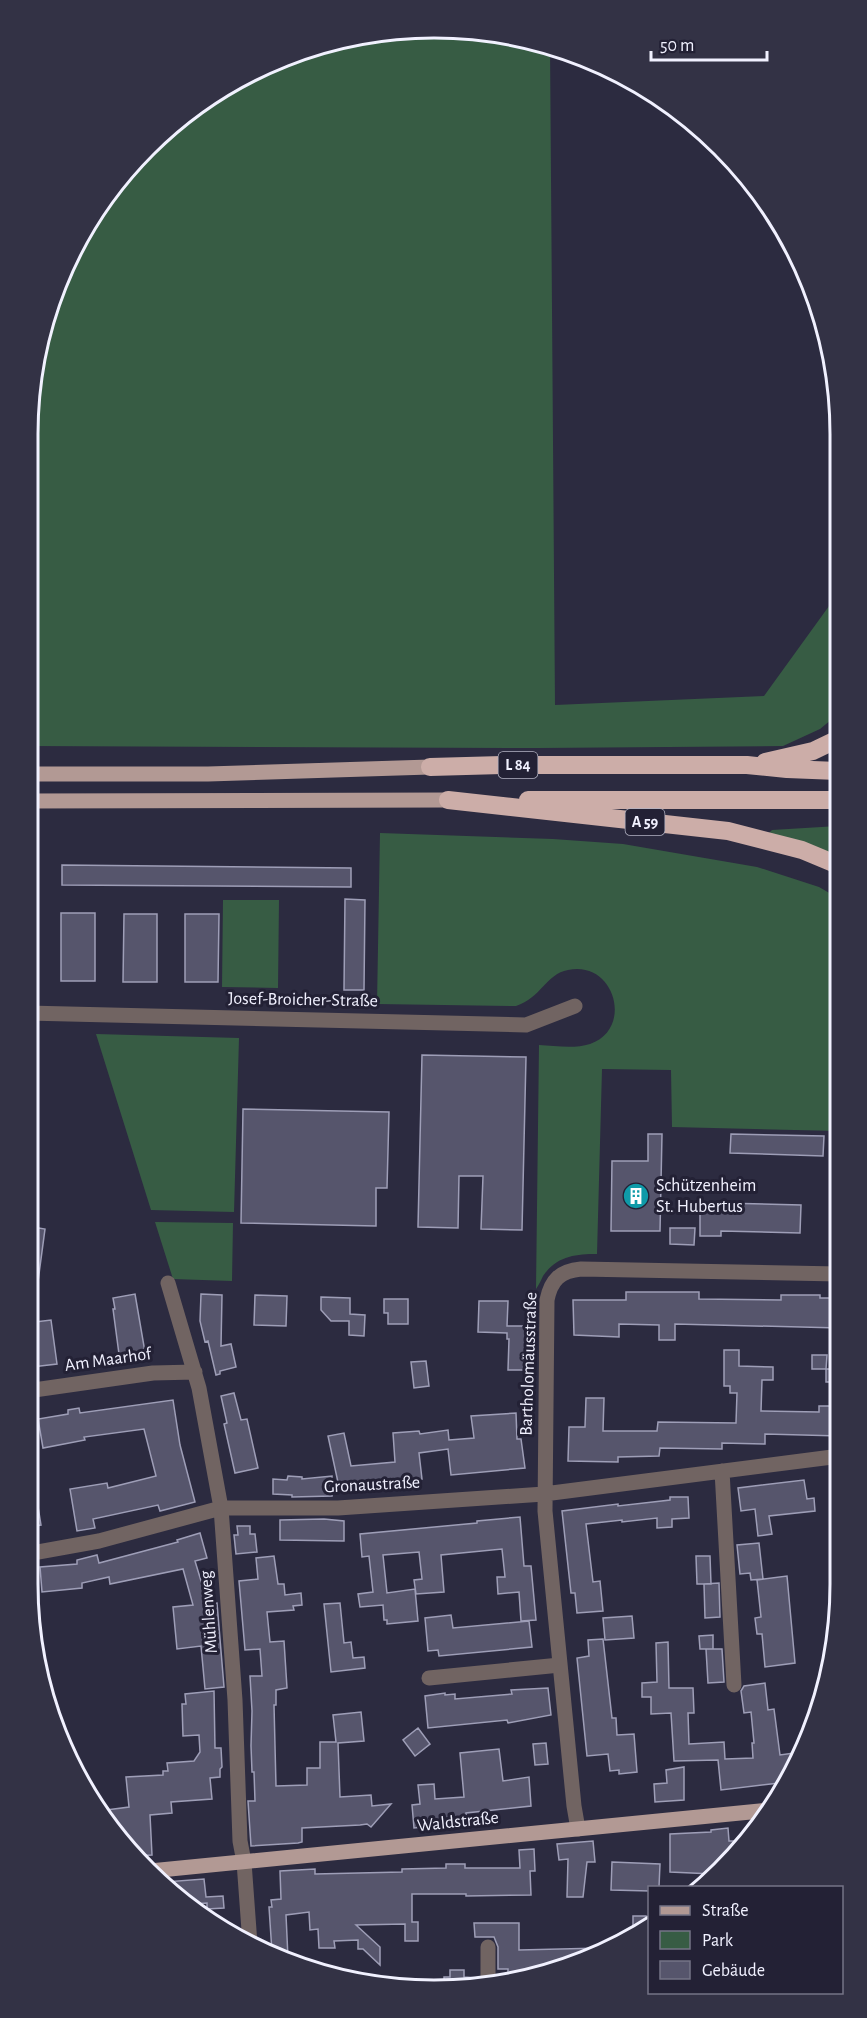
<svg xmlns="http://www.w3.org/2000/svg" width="867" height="2018" font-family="'Alegreya Sans',sans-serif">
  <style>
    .green { fill: #375c44 }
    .building { fill: #56556c; stroke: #9e9eb7; stroke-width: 1.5 }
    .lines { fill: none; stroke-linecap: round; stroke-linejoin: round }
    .minor { stroke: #716462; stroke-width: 15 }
    .major { stroke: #b29994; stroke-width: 15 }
    .highway { stroke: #ccada8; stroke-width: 18 }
    .labels { text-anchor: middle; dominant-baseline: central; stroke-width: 6; stroke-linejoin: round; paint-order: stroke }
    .shield { fill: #232135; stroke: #b3b3c2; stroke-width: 1.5 }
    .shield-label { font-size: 16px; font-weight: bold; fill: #f1f1ff }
    .street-label { font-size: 18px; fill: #f1f1ff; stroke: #232135 }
    .poi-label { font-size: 18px; fill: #f1f1ff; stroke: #232135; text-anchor: start }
    .rim { fill: none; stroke: #f1f1ff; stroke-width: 3 }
  </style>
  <rect width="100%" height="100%" fill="#2c2b40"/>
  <path class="green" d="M407 28 487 31 550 45 555 705 764 696 837 595V715L820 729 783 746 539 748 27 746V433L49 303 82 230 128 165 186 111 254 69 329 41Z
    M838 826V858L769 833 772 830Z
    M380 833 553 839 623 844 757 867 819 887 838 898 839 1131 672 1127 671 1070 602 1069 597 1254C575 1254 557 1256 543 1276 541 1280 539 1285 536 1289L539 1045C555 1046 575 1049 590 1044 634 1029 615 960 568 970 546 974 541 998 516 1006L377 1004Z
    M223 900H279L278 988 222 987Z
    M96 1034 239 1038 234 1212 151 1210Z
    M155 1222 233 1223 232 1281 173 1279Z"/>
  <path class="building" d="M62 865 351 868V887L62 885Z
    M345 899 365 900 364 990H344Z
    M61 913H95V981H61Z
    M124 914H157V982H123Z
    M185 914H219L218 982H185Z
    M422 1055 526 1057 522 1230 481 1229 483 1176H459L458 1228 418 1227Z
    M243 1109 389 1112 387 1188H376V1226L241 1223Z
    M648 1134H662L660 1231H611L612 1161H648Z
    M731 1134 824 1136 823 1156 730 1153Z
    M722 1203 801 1205 800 1233 721 1231V1236H700V1208L721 1209Z
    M27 1226 45 1229 35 1304 27 1303Z
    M670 1228H695L694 1245 670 1244Z
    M626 1292H699V1299L781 1300V1295H820V1298H839V1328L675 1324V1340H659V1325L619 1324V1337L574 1335 573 1300H626Z
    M135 1294 145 1352 121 1355 119 1354 113 1309H115L113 1298Z
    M201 1294 222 1295 221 1346 231 1344 236 1367 220 1371V1374L216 1375 208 1341 205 1342 200 1321Z
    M255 1295 287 1296 286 1326 254 1325Z
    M321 1297 350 1298V1314L365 1315 364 1336 349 1335V1321H331L321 1310Z
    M384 1299H408V1324H388V1313H384Z
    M479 1301H508L507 1326H532L531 1370H508L509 1339H507V1333L478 1332Z
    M51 1320 57 1364 32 1367 28 1344 27 1323Z
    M724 1350H739V1366L773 1367V1380H762L761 1411 819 1412V1406H839L840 1436 765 1434V1444L722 1443V1449L660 1448 659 1456 618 1457V1462L568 1461 569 1427H585L586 1398H604L603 1431H657L658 1422 736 1423 737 1393H730V1386H724Z
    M812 1355H827L826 1369H812Z
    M426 1361 429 1386 414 1388 411 1362Z
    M826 1369H839V1382H826Z
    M234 1393 241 1420 247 1419 258 1468 235 1473 224 1424 227 1423 221 1396Z
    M173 1400 180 1445 195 1502 160 1511 158 1505 93 1519 95 1528 77 1531 70 1489 107 1483 108 1488 156 1476 144 1429 84 1437 85 1440 43 1448 38 1419 68 1414V1410L79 1408 80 1413Z
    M516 1413 517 1439H521L525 1468 451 1475 448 1449 419 1453 422 1479 339 1487 328 1436 344 1433 351 1466 395 1462 393 1433 419 1431 420 1434 448 1430 449 1440 474 1438 471 1416Z
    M288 1476 302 1477V1479L332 1476V1496L292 1497V1495L273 1494V1479L287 1480Z
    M804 1480 807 1499 814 1498 815 1511 769 1516 772 1534 758 1536 755 1509 741 1511 738 1488Z
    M34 1482 41 1525 27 1527V1483Z
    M670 1497H688L689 1518 672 1519V1527L657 1528V1518L622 1522V1520L586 1524 593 1582 600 1581 603 1611 577 1613 575 1593H571L562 1511 618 1504V1506L670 1500Z
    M520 1517 524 1566H531L536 1620 521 1621 519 1592 498 1594 497 1577H505L502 1549 441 1555 444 1592 416 1594 414 1580 422 1579 419 1552 383 1555 387 1593 415 1589 418 1621 387 1624V1620H384L383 1605 360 1607 358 1594 373 1592 369 1556 362 1557 360 1534 477 1523V1521Z
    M324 1519 344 1521V1541L280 1540V1520Z
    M237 1526H250V1534H255L257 1552 236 1554 234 1535H238Z
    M200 1533 207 1558 195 1561 208 1604 217 1603 224 1687 205 1689 201 1646 177 1649 173 1607 193 1605 183 1569 110 1584 109 1577 82 1583V1588L42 1592 40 1567 77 1564V1560L97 1555 99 1563 178 1542 177 1540Z
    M759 1543 763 1579 751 1580 750 1573 740 1574 737 1545Z
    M274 1556 278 1584H284L285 1595 301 1593 302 1605 293 1606 294 1610 267 1612 270 1642 284 1641 287 1688 276 1690V1705H274L276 1786 307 1785V1768H320V1742H336L333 1715 361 1712 364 1741 338 1743 340 1797 371 1795 372 1806 391 1804 371 1827 367 1824 360 1825 302 1828V1842L298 1843 251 1846 248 1801H255L254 1772H252L251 1746 252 1711 250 1676H262L260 1649 245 1650 239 1581 258 1579 256 1558Z
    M696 1556H710L711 1584H697Z
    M787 1576 795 1663 765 1667 762 1634H757L755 1618 761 1617 757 1580Z
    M719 1583 720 1617 705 1618 704 1584Z
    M340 1603 344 1643 351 1642 353 1658 364 1657 365 1668 331 1672 324 1604Z
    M451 1615 453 1628 529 1621 532 1647 439 1656 438 1650 428 1651 425 1618Z
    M632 1616 634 1638 605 1640 603 1618Z
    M713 1635V1649H700L699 1636Z
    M603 1639 612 1718H616L617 1735 634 1734 637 1772 619 1774V1770L610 1771 608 1754 587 1756 577 1658 589 1656 588 1640Z
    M668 1642 669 1688H693L694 1713H688L689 1744 724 1742 725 1759 753 1758 752 1743H754L751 1712 744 1713 741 1691 744 1686 765 1683 768 1710 774 1709 780 1755 802 1752 788 1782 721 1790 718 1760 674 1761 671 1713 651 1714V1697H642V1683L657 1682 656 1643Z
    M706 1649H722L724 1682 708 1683Z
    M548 1688 551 1715 508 1723 507 1720 428 1728 425 1696 445 1693V1695L455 1694V1699L512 1694 511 1690Z
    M214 1691 215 1748H221L222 1767 220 1769V1777L210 1778 212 1799 171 1802 172 1813 150 1815 152 1855 132 1856 98 1811 129 1807 126 1777 163 1775V1771H168L167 1763 194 1761 200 1752 199 1735 183 1736 182 1704H186L185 1694Z
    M418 1728 430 1744 415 1756 403 1740Z
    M546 1743 548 1764 535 1765 533 1744Z
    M499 1749 503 1781 529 1777 531 1806 466 1813V1820L454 1821V1824L414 1828 412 1805 420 1804 418 1785 434 1784 435 1799 464 1797 460 1753Z
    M684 1767V1800L655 1802 654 1784 667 1783 666 1770Z
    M728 1828 729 1841H747L739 1852 713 1874 670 1872V1834L711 1832V1830Z
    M593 1841 595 1862H587L583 1897H567L568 1859 559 1860 557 1844Z
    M534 1849 535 1871H530L531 1895 466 1896V1894H412V1922H418V1941H405V1924L356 1925 380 1947V1965L363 1949H358V1940L334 1941 335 1948H319L318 1929 310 1930 309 1912 286 1915 288 1958 272 1952 269 1907H272L271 1900 281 1899 280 1871 315 1869V1874L402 1872V1869L446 1868V1864H465V1868H520L519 1850Z
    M612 1862 660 1864 659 1887H650V1891L611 1890Z
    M204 1879 206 1897 223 1896 224 1908 207 1909V1903L191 1904 164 1882Z
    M633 1916H646V1929L633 1938Z
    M474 1923H519V1950L601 1948V1950L537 1974 512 1976V1974H508V1969H498V1947L494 1937H475Z
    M450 1970H464V1977L478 1978V1987L444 1990V1977H450Z"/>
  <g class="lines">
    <path class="minor" d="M27 1013 526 1025 575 1006
      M168 1283 199 1388 221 1508 235 1700 240 1841 244 1862 250 1944
      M27 1391 153 1373 195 1372
      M722 1471 734 1685
      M27 1554 99 1541 221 1508H338L544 1494 840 1456
      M429 1678 560 1665
      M578 1829 574 1806 545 1511 547 1300C551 1280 560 1271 581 1269L839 1274
      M488 1986V1947"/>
    <path class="major" d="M27 774H208L430 767
      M27 801 448 800
      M150 1871 770 1810"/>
    <path class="highway" d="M765 762 813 751 838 739
      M430 767 502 765H747L787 769 838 771
      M448 800 728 831 802 850 838 865
      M528 800H838"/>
  </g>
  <defs>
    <g id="building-disc" transform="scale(1.35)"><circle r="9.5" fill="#0f9aa8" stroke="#232135"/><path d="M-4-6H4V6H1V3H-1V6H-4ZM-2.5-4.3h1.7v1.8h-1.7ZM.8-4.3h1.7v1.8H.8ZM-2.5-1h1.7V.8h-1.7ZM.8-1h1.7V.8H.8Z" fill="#fff"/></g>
  </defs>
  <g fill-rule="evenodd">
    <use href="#building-disc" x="636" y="1196"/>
  </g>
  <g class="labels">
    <g class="shield">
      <rect x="498.5" y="752" width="39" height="26" rx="4.5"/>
      <rect x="625.5" y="809" width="39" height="26" rx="4.5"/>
    </g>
    <g class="shield-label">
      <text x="518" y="765">L 84</text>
      <text x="645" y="822">A 59</text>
    </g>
    <g class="street-label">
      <text transform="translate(303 1000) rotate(1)">Josef-Broicher-Straße</text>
      <text transform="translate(108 1360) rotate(-8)">Am Maarhof</text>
      <text transform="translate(529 1364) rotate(-88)">Bartholomäusstraße</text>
      <text transform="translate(372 1485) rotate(-3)">Gronaustraße</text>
      <text transform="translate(209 1612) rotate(-94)">Mühlenweg</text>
      <text transform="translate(458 1822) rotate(-6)">Waldstraße</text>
    </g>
    <g class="poi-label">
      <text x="656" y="1186">Schützenheim<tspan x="656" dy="21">St. Hubertus</tspan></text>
    </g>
  </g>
  <path d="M0 0H867V2018H0ZM434 38H434A396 396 0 0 1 830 434V1584A396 396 0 0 1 434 1980H434A396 396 0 0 1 38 1584V434A396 396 0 0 1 434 38Z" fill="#333245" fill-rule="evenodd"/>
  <path class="rim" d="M434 38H434A396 396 0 0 1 830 434V1584A396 396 0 0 1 434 1980H434A396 396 0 0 1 38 1584V434A396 396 0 0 1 434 38Z"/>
  <rect x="648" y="1886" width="195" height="108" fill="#232135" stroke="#757486" stroke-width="1.5"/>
  <rect x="660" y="1906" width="30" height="9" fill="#b29994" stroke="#757486" stroke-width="1.5"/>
  <text x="702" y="1916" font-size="18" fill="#f1f1ff">Straße</text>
  <rect x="660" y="1931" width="30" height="18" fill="#375c44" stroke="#757486" stroke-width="1.5"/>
  <text x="702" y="1946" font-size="18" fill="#f1f1ff">Park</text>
  <rect x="660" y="1961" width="30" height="18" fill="#56556c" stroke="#757486" stroke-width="1.5"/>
  <text x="702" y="1976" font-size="18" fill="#f1f1ff">Gebäude</text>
  <path d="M651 51v9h116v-9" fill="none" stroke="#f1f1ff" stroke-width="3"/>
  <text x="660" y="51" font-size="18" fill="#f1f1ff" stroke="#232135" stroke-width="4.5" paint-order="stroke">50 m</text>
</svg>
